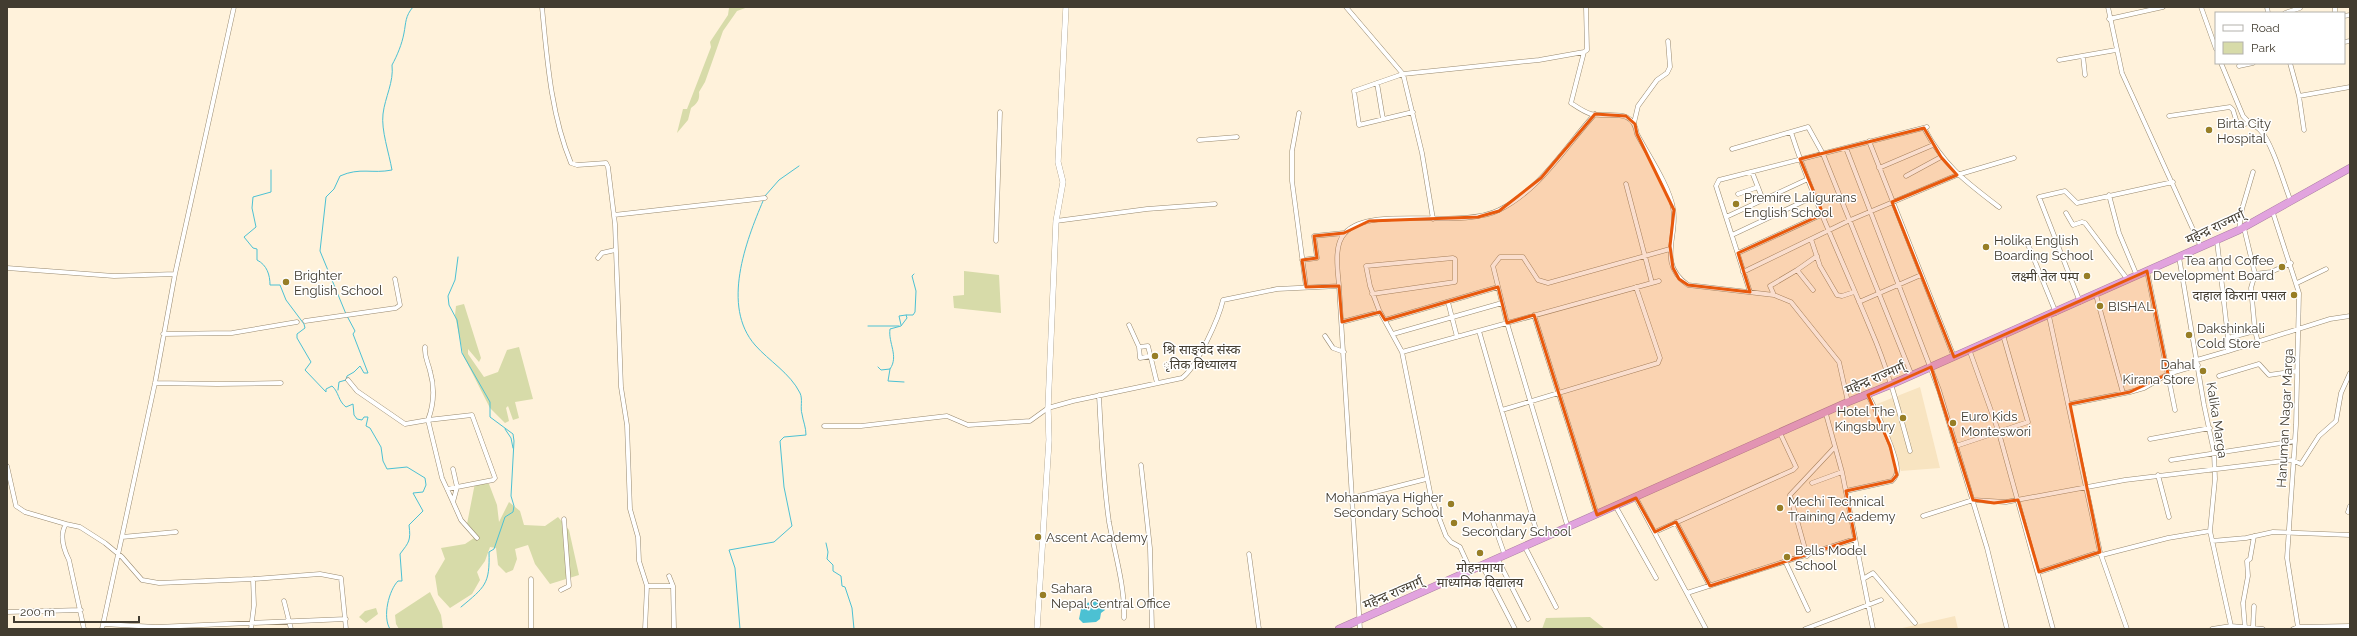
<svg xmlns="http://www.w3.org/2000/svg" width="2357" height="636" font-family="Raleway,'Noto Sans Devanagari',sans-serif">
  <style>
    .built { fill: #f8e4c1 }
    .green { fill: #d7dba9 }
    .water { fill: #4cc1d3 }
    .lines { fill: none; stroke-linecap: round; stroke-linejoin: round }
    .stream { stroke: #4cc1d3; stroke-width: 1 }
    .street-casing { stroke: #98896f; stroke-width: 5 }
    .secondary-casing { stroke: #98896f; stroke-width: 6 }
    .highway-casing { stroke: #a97fa1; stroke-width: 8 }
    .street { stroke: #fff; stroke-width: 4 }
    .secondary { stroke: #fff; stroke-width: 5.5 }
    .highway { stroke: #e1a3de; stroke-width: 7 }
    .marked { fill: #e8590c; fill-opacity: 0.2; stroke: #e8590c; stroke-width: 3; stroke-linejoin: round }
    .poi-dot { fill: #977e26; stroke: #fff; stroke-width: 1.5 }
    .labels { text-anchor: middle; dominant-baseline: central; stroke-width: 3; stroke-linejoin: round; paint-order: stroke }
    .poi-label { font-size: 13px; fill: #423c30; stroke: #fff; text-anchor: start }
    .street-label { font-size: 13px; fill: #423c30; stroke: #fff }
  </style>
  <rect width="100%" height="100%" fill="#fff2db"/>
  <path class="built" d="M1920 387 1940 468 1901 471 1877 404Z
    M1955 616 1958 629H1898Z"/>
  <path class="green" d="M748 7 737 11 723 31 705 82 699 92C700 100 697 104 691 108L688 120 677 133 683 109H687L711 47 710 42 728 15 729 8Z
    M964 271 999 275 1001 313 954 308 953 296 964 295Z
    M464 304 481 358 479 362 468 349V354L484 377 498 372 507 350 519 347 533 399 515 402 519 418 513 420 508 406 506 408 509 421 505 423 490 408 462 353 463 354 455 315 456 306Z
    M475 483 489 484 497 505 499 522 509 502 520 511 524 525 545 526 558 517 569 530 579 575 550 584 535 564 528 545 515 549 517 559 513 570 506 573 498 565 496 548 490 547 485 561 477 572 480 580 472 594 450 608 438 595 435 576 445 559 441 548 465 544 474 538 466 529Z
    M430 592 441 615 443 629H399L396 624 395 615Z
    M376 608 378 614 366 623 359 617 365 611Z
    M1590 617 1605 629H1542L1546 618Z"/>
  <path class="water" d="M1096 601 1105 610 1101 613 1100 619 1096 622 1083 623 1079 619 1082 604Z"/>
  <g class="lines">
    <path class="stream" d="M271 170V192L253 197 252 208 256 227 244 237 253 248 257 249V260C267 265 270 275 270 285H280L286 300 304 324 305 328 297 334V338L311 362 305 370 326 392V389L332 386C339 392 338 401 346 407L353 404 354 415 357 419 362 420 364 417H368L366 426 370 428 381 447 383 461 387 469 407 467 425 478 426 485 423 492 413 493 423 511 409 525C411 541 409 542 400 554L402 581H398C389 590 382 617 390 629
      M765 196 779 180 799 166
      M458 257 455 280 448 296 449 305 457 320 462 353 490 402V417L513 434 514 441 511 496 514 506 513 512 505 517 494 549 489 552C490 584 485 587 461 607
      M346 314 320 251 326 197 334 189 340 176C360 167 372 174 392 170 389 153 381 130 383 114 385 97 394 82 392 65 397 56 402 44 404 33 406 23 405 16 413 7
      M901 325 899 316 906 315
      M868 326H899
      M878 367 881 370 890 369C899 356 888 343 890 329L901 326 907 318 906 315H913L915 312 916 291 912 276 914 274
      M890 369 888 381 904 382
      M338 390 339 382 346 380 347 376 354 372 360 366 364 373H368L353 334 355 331 347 316
      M505 429 511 438 513 448
      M826 543 828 552 827 559 833 565V571L841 576 842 586 845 587 852 608 854 629
      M740 629 735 568 729 550 774 542 792 526 784 487 780 441 784 437 806 435C806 427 803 421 802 414 800 408 803 399 800 393 790 373 769 361 755 345 721 306 746 241 763 201"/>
    <g class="street-casing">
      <path id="street" d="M542 7C547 59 551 115 571 163L577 165 606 163 608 167 615 224 621 387 627 425 630 509 638 537 639 561 647 586 645 629
        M1346 7 1403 74 1422 153 1433 219
        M1586 7 1587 50 1584 52 1571 103C1577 107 1584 112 1591 114 1611 118 1633 107 1637 134 1648 155 1669 185 1673 208 1679 235 1656 263 1688 285L1774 295 1791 302 1839 362 1848 402
        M2108 7 2122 73 2201 247
        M2201 7 2216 49
        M2267 7 2268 13
        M2335 7V13
        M2285 13 2300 8
        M2344 16 2350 15
        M2109 19 2163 7
        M2344 42 2350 41
        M2083 56 2085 75
        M2059 60 2116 50
        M2221 63 2243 116C2248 123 2254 124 2260 130 2272 142 2284 184 2291 202
        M2290 63 2299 96 2304 130
        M2239 66 2253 63
        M1377 83 1383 119
        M2299 96 2350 87
        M1413 112 1359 125 1354 91 1403 74 1539 60 1584 52
        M1299 113 1292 151V181L1306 287
        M2169 116 2230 107 2233 110 2238 126 2248 123
        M1634 123 1638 106 1657 80 1667 73 1670 67 1668 41
        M1924 128C1944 166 1965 181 1999 207
        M1791 132C1813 200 1844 264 1871 330 1888 369 1899 411 1910 451
        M1199 140 1237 137
        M1869 141 1954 357
        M1846 148 1939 390 1987 548 2007 629
        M1732 149 1808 127 1823 154 1912 376
        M1879 168 1933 145
        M1752 172 1763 200
        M1906 176 1941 157
        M1626 184 1652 283
        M1738 194 1758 187
        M2109 195 2119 233 2137 276
        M2066 213 2073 225 2082 222 2085 223 2128 280
        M2273 213 2299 293 2296 425 2287 558 2298 627
        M614 215 765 198
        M1726 217 1808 179
        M1056 221 1147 209 1215 204
        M2244 228 2255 274
        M2239 230 2242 209 2253 172
        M1732 235 1815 196
        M1811 239 1820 266 1837 295 1842 296 1854 292
        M996 241 1000 112
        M2217 241 2228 338
        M2027 242 2056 313
        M1738 253 1823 214
        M2179 257 2204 405 2214 452 2215 479 2210 531 2231 626 2263 629
        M598 258 602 253 615 250
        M1302 260 1317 258 1314 236 1344 233
        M7 268 114 276 175 274
        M1797 270 1817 256
        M2147 271 2175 410
        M1743 272 1848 221 1957 175 2014 158
        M2297 283 2326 269
        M1339 286C1338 272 1333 245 1345 233 1371 204 1460 230 1499 210 1540 190 1565 147 1595 114
        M1750 292 1716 186 1719 180 1927 127
        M1372 294 1455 282V259L1453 258 1366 266 1370 286 1379 310 1402 352 1431 497 1446 536 1451 542 1460 547 1471 571
        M1774 295 1770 286 1797 270 1813 290
        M2096 295 2123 393
        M1448 302 1457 337
        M1859 302 1921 275
        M2080 302 2039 197 2065 191 2077 203 2173 182
        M1534 315 1597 515
        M2049 316 2100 552 2127 629
        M1385 320 1498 287
        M305 321 396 308 400 305 395 279
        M1342 322 1380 312
        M1129 325 1139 347 1140 358 1151 356
        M1479 331 1539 540
        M2255 331 2258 342
        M163 334 232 333 297 322
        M1393 334 1502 303
        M1325 336 1333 348 1344 352
        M425 347C424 357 428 362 430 371 435 388 434 404 428 420L472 415 495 478 493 480 447 489
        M1139 347 1148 346 1157 383
        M1969 349 1999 433 2053 629
        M2228 351 2330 319 2350 316
        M1402 352 1659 281
        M2197 360 2228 351V338L2255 331 2251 288 2255 274 2271 272 2291 263
        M2219 376 2259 364 2269 375 2297 371
        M348 380 357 391 405 424 428 420 442 478 453 502
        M155 383 217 384 281 383
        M1099 395C1101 437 1103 480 1109 522 1115 555 1125 586 1124 618
        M2070 404 2130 392 2144 388 2168 374 2198 365
        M1502 410 1658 363 1660 358 1636 287
        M1826 414 1842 472 1873 629
        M824 426H861L947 416 968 425 1030 421 1048 408 1073 401 1182 378C1197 367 1219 318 1223 300L1277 289 1339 286 1360 629
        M2150 439 2210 428
        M1956 446 2028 422 2003 335
        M2171 460 2295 441
        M1141 465 1150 548 1152 629
        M7 466 16 506 25 512 66 524
        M453 469 457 487 453 502 461 520 477 538
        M2158 475 2169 517
        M1812 483 1842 472
        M1846 491 1892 481C1895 478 1897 475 1897 470 1897 454 1876 410 1868 395
        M1352 498 1426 479
        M1636 498 1706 629
        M1616 507 1656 578
        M2348 512 2350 506
        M1491 516 1505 556
        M1923 516 1973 500 2006 502 2125 480 2292 460 2301 464 2319 436 2336 421 2341 393 2350 373
        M1676 522 1710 586
        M1568 528 1507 323 1493 266 1500 257H1523L1538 280 1548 283 1670 249
        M1655 532 1793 470 1796 467 1780 433
        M122 537 176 532
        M2212 541 2246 538 2273 532 2350 535
        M1525 547 1556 607
        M1249 554 1259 629
        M2102 555 2168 538 2210 531
        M1807 556 1790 495 1835 447
        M1498 560 1528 619
        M1786 563 1808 610
        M1483 567 1515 629
        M2039 572 2100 552
        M669 576 673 586
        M253 579 320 574 341 578 346 629
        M531 579V629
        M1863 579 1873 573 1915 623
        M647 586H673L674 629
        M561 590 569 586 564 519
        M1687 593 1855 539
        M284 601 291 629
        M7 612 81 610
        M103 624 156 627 346 619
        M2253 627 2254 606
        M2245 628 2243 603 2248 576 2247 561 2250 559 2254 536
        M84 629 69 560C64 550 59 535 66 524L80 527 105 543 122 557 142 580 159 583 253 579 254 605 251 629
        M102 629 155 383 175 274 234 7
        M1805 629 1881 600
        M2212 629 2231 626
        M2293 629 2298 627 2350 626"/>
    </g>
    <g class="secondary-casing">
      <path id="secondary" d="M1037 629 1049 440 1048 408 1056 221 1063 182 1058 162 1066 7"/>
    </g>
    <g class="highway-casing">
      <path id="highway" d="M1339 629 1848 402 1890 385 2239 230 2350 168"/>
    </g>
    <use href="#street" class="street"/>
    <use href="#secondary" class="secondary"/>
    <use href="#highway" class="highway"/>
  </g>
  <path class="marked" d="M1595 114 1626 116 1635 124 1637 134 1674 210 1670 246 1673 268 1679 279 1688 285 1750 292 1738 253 1823 214 1800 159 1924 128 1941 157 1957 175 1892 202 1954 357 2147 271 2168 374 2130 392 2070 404 2100 552 2039 572 2018 500 1994 503 1973 500 1931 367 1868 395 1890 446 1897 475 1892 481 1846 491 1855 539 1710 586 1676 522 1655 532 1636 498 1597 515 1534 315 1507 323 1498 287 1385 320 1380 312 1342 322 1339 286 1306 287 1302 260 1317 258 1314 236 1344 233 1369 221 1478 217 1499 211 1541 178Z"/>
  <g class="poi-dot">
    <circle cx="2209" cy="130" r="4"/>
    <circle cx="1736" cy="204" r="4"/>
    <circle cx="1986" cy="247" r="4"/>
    <circle cx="2282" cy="267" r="4"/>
    <circle cx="2087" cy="276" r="4"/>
    <circle cx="286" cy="282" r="4"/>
    <circle cx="2294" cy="295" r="4"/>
    <circle cx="2100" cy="306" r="4"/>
    <circle cx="2189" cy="335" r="4"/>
    <circle cx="1155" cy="356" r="4"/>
    <circle cx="2203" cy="371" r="4"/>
    <circle cx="1903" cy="418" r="4"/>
    <circle cx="1953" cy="423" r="4"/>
    <circle cx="1451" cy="504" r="4"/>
    <circle cx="1780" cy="508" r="4"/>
    <circle cx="1454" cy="523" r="4"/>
    <circle cx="1038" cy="537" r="4"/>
    <circle cx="1480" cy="553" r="4"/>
    <circle cx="1787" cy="557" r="4"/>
    <circle cx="1043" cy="595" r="4"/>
  </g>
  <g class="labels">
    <g class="poi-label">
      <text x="2217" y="123">Birta City<tspan x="2217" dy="15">Hospital</tspan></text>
      <text x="1744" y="197">Premire Laligurans<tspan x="1744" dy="15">English School</tspan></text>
      <text x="1994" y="240">Holika English<tspan x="1994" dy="15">Boarding School</tspan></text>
      <text x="2274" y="260" text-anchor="end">Tea and Coffee<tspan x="2274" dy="15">Development Board</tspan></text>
      <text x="294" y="275">Brighter<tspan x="294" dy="15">English School</tspan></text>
      <text x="2079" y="276" text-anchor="end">लक्ष्मी तेल पम्प</text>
      <text x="2286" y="295" text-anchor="end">दाहाल किराना पसल</text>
      <text x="2108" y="306">BISHAL</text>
      <text x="2197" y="328">Dakshinkali<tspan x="2197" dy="15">Cold Store</tspan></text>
      <text x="1163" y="349">श्रि साङ्वेद संस्क<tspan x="1163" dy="15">ृतिक विध्यालय</tspan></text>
      <text x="2195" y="364" text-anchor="end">Dahal<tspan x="2195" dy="15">Kirana Store</tspan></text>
      <text x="1895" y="411" text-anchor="end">Hotel The<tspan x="1895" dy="15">Kingsbury</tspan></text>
      <text x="1961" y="416">Euro Kids<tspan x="1961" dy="15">Monteswori</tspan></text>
      <text x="1443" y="497" text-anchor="end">Mohanmaya Higher<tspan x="1443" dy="15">Secondary School</tspan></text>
      <text x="1788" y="501">Mechi Technical<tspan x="1788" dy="15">Training Academy</tspan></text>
      <text x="1462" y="516">Mohanmaya<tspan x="1462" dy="15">Secondary School</tspan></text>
      <text x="1046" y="537">Ascent Academy</text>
      <text x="1795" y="550">Bells Model<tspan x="1795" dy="15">School</tspan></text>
      <text x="1480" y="567" text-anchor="middle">मोहनमाया<tspan x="1480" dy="15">माध्यमिक विद्यालय</tspan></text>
      <text x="1051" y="588">Sahara<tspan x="1051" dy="15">Nepal,Central Office</tspan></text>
    </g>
    <g class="street-label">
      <text transform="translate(2215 227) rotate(-25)">महेन्द्र राज्मार्ग्</text>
      <text transform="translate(1875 378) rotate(-23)">महेन्द्र राज्मार्ग्</text>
      <text transform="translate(2285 418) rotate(-87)">Hanuman Nagar Marga</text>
      <text transform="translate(2217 420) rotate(81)">Kalika Marga</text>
      <text transform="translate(1393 593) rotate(-23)">महेन्द्र राज्मार्ग्</text>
    </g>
  </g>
  <rect width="2357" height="636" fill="none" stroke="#423c30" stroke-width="16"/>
  <rect x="2215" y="12" width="130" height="52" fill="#ffffff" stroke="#b3b1ac"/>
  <rect x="2223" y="25" width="20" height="6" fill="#ffffff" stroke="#b3b1ac"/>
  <text x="2251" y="32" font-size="12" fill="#423c30">Road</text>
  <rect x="2223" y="42" width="20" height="12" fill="#d7dba9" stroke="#b3b1ac"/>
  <text x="2251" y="52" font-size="12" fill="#423c30">Park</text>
  <path d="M14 616v6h125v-6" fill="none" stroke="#423c30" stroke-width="2"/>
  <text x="20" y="616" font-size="12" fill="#423c30" stroke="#ffffff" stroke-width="3" paint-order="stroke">200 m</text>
</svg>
